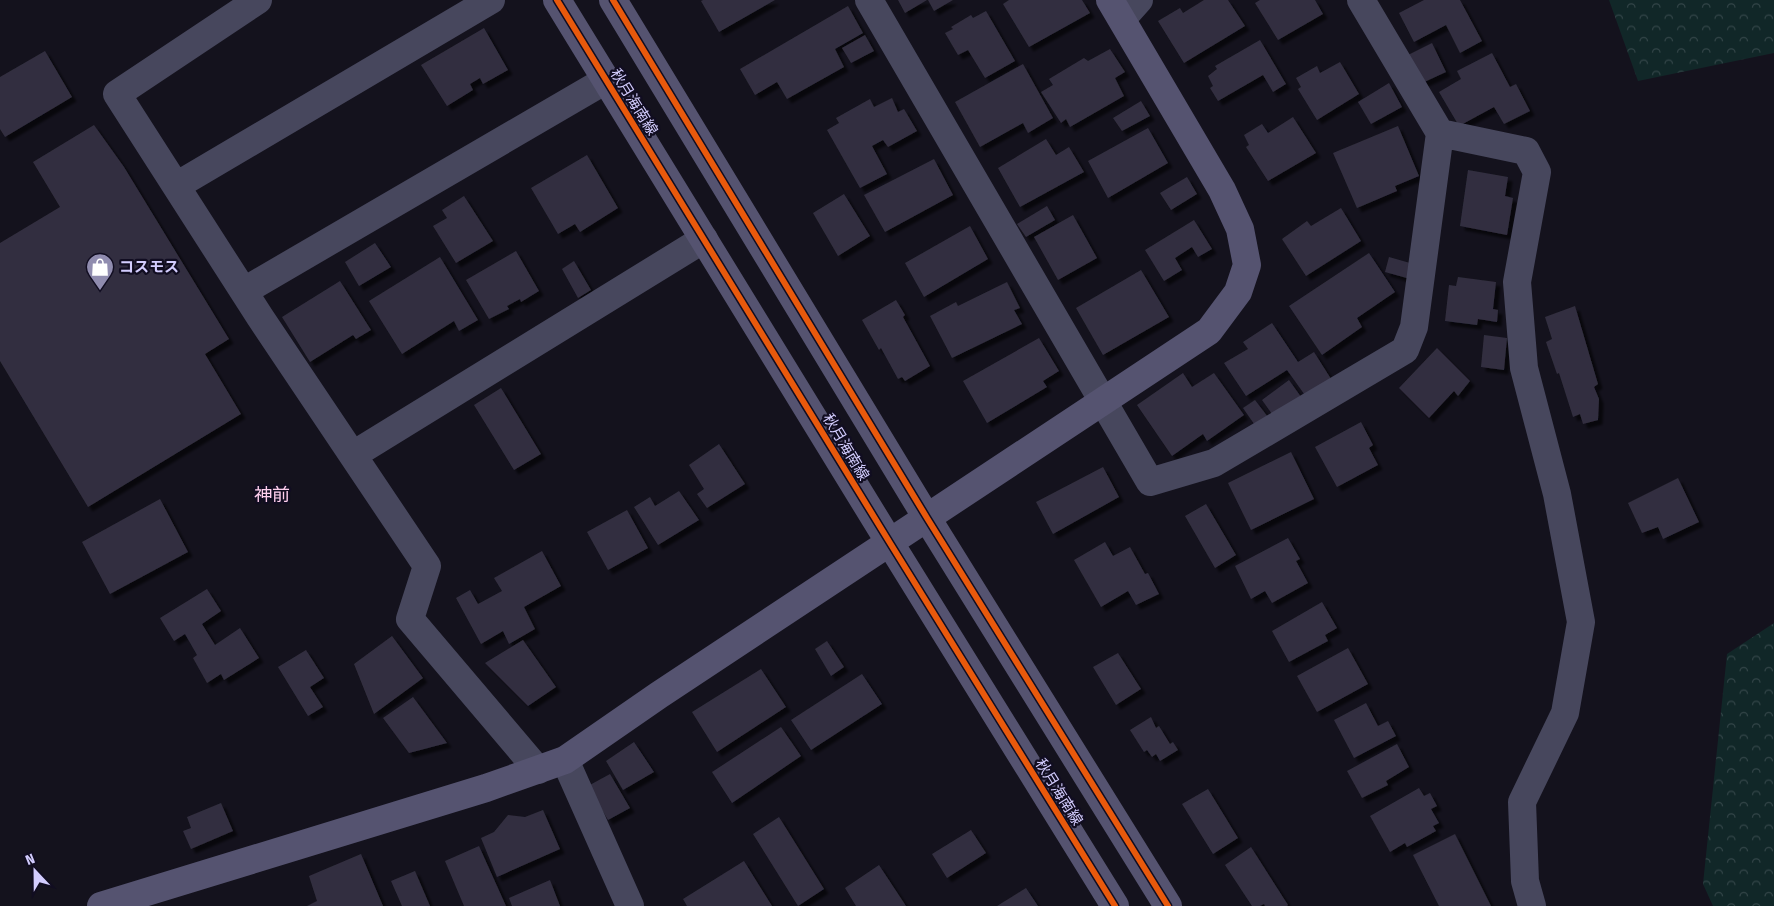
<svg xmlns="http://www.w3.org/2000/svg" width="1774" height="906" font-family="'Fira Sans Condensed','Noto Sans JP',sans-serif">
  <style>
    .forest { fill: url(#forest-crowns) }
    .building { fill: #322f3f; filter: url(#shadow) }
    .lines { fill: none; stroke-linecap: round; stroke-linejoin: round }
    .street { stroke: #47475d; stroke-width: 28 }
    .secondary { stroke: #555370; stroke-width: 28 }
    .cycleway-casing { stroke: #110d21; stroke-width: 9 }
    .cycleway { stroke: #e8590c; stroke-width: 6 }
    .labels { text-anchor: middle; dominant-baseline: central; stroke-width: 4.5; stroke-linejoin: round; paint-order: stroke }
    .street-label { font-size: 15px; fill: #d3cdfe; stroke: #110d21 }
    .poi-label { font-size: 15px; font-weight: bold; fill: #d3cdfe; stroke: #110d21; text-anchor: start }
    .quarter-label { font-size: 18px; fill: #fecfed; stroke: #110d21 }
  </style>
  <defs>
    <pattern id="forest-crowns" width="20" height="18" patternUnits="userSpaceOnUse" patternTransform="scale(1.25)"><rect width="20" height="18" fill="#112728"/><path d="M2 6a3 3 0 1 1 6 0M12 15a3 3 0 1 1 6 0" fill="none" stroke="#334548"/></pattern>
    <filter id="shadow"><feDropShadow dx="4.5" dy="4.5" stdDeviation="1" flood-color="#0009"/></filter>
  </defs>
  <rect width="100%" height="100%" fill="#14121d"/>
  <path class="forest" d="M1609 0H1774V53L1638 81Z
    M1774 623V906H1713L1703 884 1727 654Z"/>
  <path class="building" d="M703 0H775L719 32 701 1Z
    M898 0H927L905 13Z
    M928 0H953L934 11Z
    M1009 0H1082L1090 13 1029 47 1003 4Z
    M1204 0H1228L1245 26 1184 63 1158 21 1180 8 1183 13Z
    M1260 0H1315L1323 14 1278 40 1255 3Z
    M1424 0H1460L1482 41 1460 53 1446 25 1414 42 1399 13Z
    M848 6 863 33 835 49 844 67 787 99 777 82 755 95 740 69Z
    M986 11 1015 61 985 78 968 50 958 55 945 33 953 29 951 27 971 15 973 18Z
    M484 28 508 70 483 84 480 78 470 84 473 90 447 106 421 65Z
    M865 35 874 51 851 63 842 48Z
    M1260 40 1286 84 1273 92 1263 75 1218 101 1210 88 1213 86 1208 76 1217 69 1215 66Z
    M1432 43 1446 72 1420 84 1406 56Z
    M1110 49 1125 72 1115 78 1124 96 1070 127 1066 119 1061 123 1041 92 1053 85 1049 79 1084 58 1088 61Z
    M45 51 72 97 5 137 0 129V77Z
    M1492 53 1510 87 1516 84 1530 111 1504 124 1494 107 1459 126 1439 92 1461 79 1457 71Z
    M1340 62 1359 94 1317 120 1298 89 1301 87 1296 78 1317 66 1320 73Z
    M1023 64 1053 118 1028 133 1023 123 980 147 955 102Z
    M1389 83 1402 107 1371 124 1358 102Z
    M892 98 898 112 904 109 917 131 888 147 883 140 872 146 887 174 860 188 827 130 839 123 836 118 870 99 874 107Z
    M1141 101 1150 116 1122 131 1113 118Z
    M1293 117 1316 153 1268 181 1246 147 1249 145 1244 135 1262 124 1268 133Z
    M94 125 124 167 229 339 205 354 241 414 88 507 0 361V243L60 207 33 162Z
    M1398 126 1419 176 1395 186 1397 191 1357 208 1333 153Z
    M1148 128 1168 163 1108 198 1088 161Z
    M1046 139 1056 155 1069 147 1084 172 1020 207 998 168Z
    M587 155 618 208 580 232 575 224 558 234 531 188Z
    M934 159 953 195 885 232 864 195Z
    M1468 170 1508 177 1505 196 1513 198 1507 235 1460 226Z
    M1187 177 1197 194 1171 210 1160 193Z
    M844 194 870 236 838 256 813 213Z
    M464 196 493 241 456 263 433 226 447 218 442 210Z
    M1047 206 1055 220 1026 237 1017 224Z
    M1341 208 1361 241 1306 276 1282 239 1307 221 1311 226Z
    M1073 215 1097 258 1058 280 1034 237Z
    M1194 220 1212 249 1198 257 1192 247 1175 258 1182 270 1164 281 1145 250Z
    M970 226 988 259 924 297 905 263Z
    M375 243 391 267 359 286 345 262Z
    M516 251 539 291 521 302 520 299 507 306 509 309 489 319 466 280Z
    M1369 253 1395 292 1357 318 1362 327 1322 355 1289 306Z
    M440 257 478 320 459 331 454 321 402 354 369 301Z
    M1389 257 1417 265 1414 280 1385 272Z
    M574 261 591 290 578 298 562 269Z
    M1141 270 1169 317 1103 355 1076 308Z
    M1458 277 1496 282 1493 309 1498 310 1497 322 1478 319 1477 325 1445 321 1449 285 1456 286Z
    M340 281 371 330 356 339 353 335 310 362 282 317Z
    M1007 282 1020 308 1014 310 1022 324 952 358 930 316 956 302 958 306Z
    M896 300 905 315 903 317 930 366 905 381 902 377 898 379 881 348 879 350 862 320Z
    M1575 306 1598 384 1594 387 1599 399 1598 420 1583 424 1580 414 1573 417 1559 373 1557 374 1546 342 1552 339 1545 317Z
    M1272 323 1298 362 1314 352 1333 382 1307 398 1287 370 1246 396 1224 363 1248 349 1243 342Z
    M1484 335 1507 338 1504 370 1481 367Z
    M1039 338 1059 371 1043 381 1047 387 987 423 963 381Z
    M1437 348 1470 381 1458 396 1454 391 1429 418 1399 388Z
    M1183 373 1192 387 1214 373 1244 415 1207 441 1203 434 1172 456 1137 405Z
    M1289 380 1304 401 1277 421 1262 400Z
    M501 388 541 454 514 470 474 405Z
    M1255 400 1271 421 1259 431 1243 408Z
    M1361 422 1373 445 1369 448 1378 465 1337 487 1315 447Z
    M719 444 745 484 707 508 697 494 704 489 689 465Z
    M1291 452 1314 499 1251 530 1228 483Z
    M1103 467 1119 497 1053 534 1036 502Z
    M1678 478 1699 522 1663 539 1658 527 1642 533 1628 503Z
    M679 491 699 520 658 545 634 507 650 497 655 506Z
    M160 499 188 552 110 594 82 542Z
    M1206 504 1236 555 1215 568 1185 516Z
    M627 510 648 548 608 570 587 532Z
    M1288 538 1300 559 1296 561 1308 583 1272 603 1265 591 1251 599 1235 566Z
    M1105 542 1113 556 1130 547 1145 574 1148 573 1159 594 1136 605 1128 591 1101 607 1074 560Z
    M542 551 561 586 524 607 535 629 509 644 503 631 481 644 456 598 470 590 478 604 502 591 494 578Z
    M207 589 221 611 202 624 215 645 240 628 259 658 224 680 221 674 207 683 193 658 197 655 185 634 174 641 160 618Z
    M1322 602 1337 628 1325 635 1328 641 1289 662 1272 631Z
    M392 636 423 678 374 714 354 664Z
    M523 640 556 687 528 706 485 663Z
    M827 641 844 667 831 676 815 649Z
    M1348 648 1368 684 1317 712 1297 676Z
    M306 650 324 678 310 687 323 707 308 716 278 667Z
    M1118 653 1141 689 1116 705 1093 667Z
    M761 669 786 707 717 752 692 712Z
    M862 674 882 704 811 750 791 720Z
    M413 697 447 743 409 753 383 718Z
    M1366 703 1378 726 1388 721 1396 736 1354 758 1334 720Z
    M1151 717 1156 728 1159 726 1170 744 1173 742 1178 750 1160 761 1156 754 1152 757 1147 750 1144 752 1130 730Z
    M781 727 801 756 732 803 712 772Z
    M634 742 654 772 623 790 606 761Z
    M1397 744 1409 767 1386 781 1388 785 1362 798 1347 771Z
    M610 774 630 808 608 820 588 786Z
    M1419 788 1424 796 1430 793 1437 806 1431 809 1439 823 1433 826 1436 831 1407 847 1405 843 1390 852 1370 816Z
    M1208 789 1238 838 1213 854 1182 804Z
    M221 803 233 831 191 849 183 831 191 828 187 817Z
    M543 810 560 849 497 877 481 838 494 832 508 815 525 817Z
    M779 817 824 889 798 906 753 834Z
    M971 830 986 853 947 878 932 854Z
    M1455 834 1491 906H1439L1413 855Z
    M479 846 506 906H464L445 861Z
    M1251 847 1288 905 1287 906H1265L1264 904 1260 906H1252L1225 865Z
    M361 854 383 906H307L317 901 309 876Z
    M744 861 772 906H687L683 899Z
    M879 865 906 906H856L845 888Z
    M415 871 430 906H402L391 881Z
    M550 880 560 906H512L509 898Z
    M1026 888 1038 906H997Z"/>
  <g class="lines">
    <path class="street" d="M258 0 117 94 260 317 427 566 410 619 538 770
      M869 0 1150 482 1214 463 1405 350 1414 327 1440 133
      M1361 0 1440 133 1526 151 1537 172 1517 282 1524 368 1557 494 1581 622 1565 713 1522 802 1525 881 1532 906
      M1122 19 1139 0
      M176 186 491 0
      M244 291 606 80
      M353 455 704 239
      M565 760 630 906"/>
    <path class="secondary" d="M557 0 890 543 1115 906
      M613 0 927 518 1168 906
      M101 906 486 788 565 760 659 695 1209 331 1238 292 1247 265 1240 229 1222 190 1110 0"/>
    <g class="cycleway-casing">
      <path id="cycleway" d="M557 0 890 543 1115 906
        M613 0 927 518 1168 906"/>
    </g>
    <use href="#cycleway" class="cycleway"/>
  </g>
  <defs>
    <g id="shop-pin" transform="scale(1.4375)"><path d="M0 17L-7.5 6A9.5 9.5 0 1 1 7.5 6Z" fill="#908caf" stroke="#110d21"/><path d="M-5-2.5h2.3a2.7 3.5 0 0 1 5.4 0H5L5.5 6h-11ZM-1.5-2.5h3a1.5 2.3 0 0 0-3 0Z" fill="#fff"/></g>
  </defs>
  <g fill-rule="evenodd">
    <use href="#shop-pin" x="100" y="267"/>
  </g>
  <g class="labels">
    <g class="street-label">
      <text transform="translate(634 102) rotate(58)">秋月海南線</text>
      <text transform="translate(846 447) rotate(59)">秋月海南線</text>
      <text transform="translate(1059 792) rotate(58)">秋月海南線</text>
    </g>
    <g class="poi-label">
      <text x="119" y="267">コスモス</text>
    </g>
    <g class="quarter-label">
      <text x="272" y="495">神前</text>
    </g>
  </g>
  <g transform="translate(35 871) rotate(338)" stroke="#110d21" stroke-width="4" paint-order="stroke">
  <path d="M0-4L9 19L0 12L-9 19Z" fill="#d3cdfe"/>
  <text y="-8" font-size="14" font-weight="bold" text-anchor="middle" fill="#d3cdfe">N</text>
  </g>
</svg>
